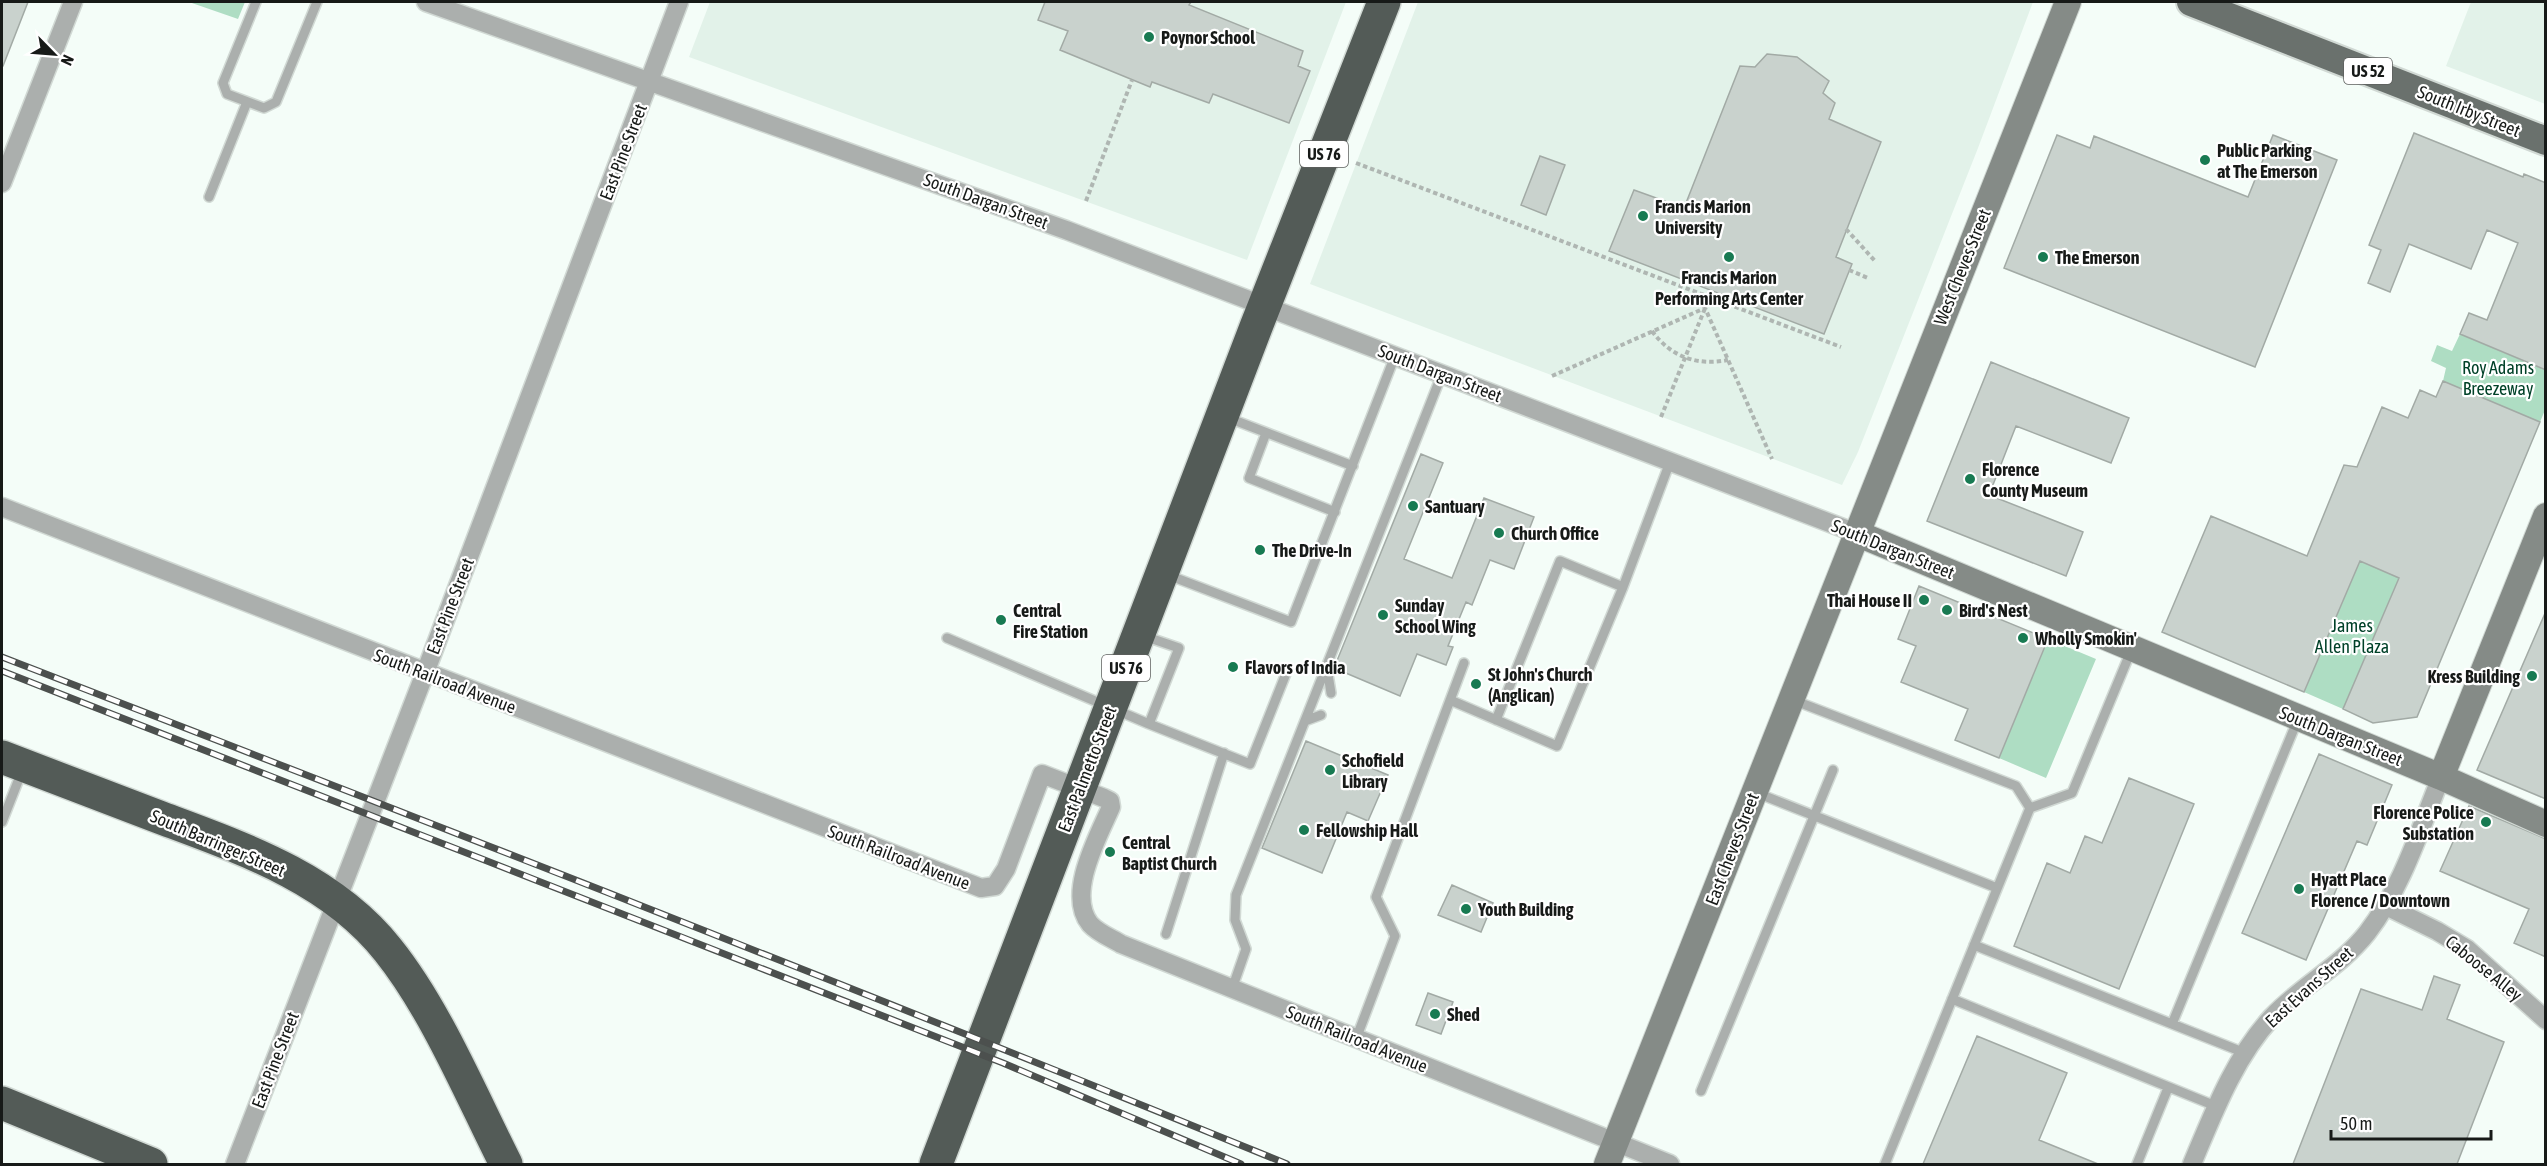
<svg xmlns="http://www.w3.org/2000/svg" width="2547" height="1166" font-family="'Asap Condensed',sans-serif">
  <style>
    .built { fill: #e2f2e9 }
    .green { fill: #aeddc3 }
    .building { fill: #c9d2cd; stroke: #a2aaa5; stroke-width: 1.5 }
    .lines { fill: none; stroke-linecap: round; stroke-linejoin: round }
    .lane-casing { stroke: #d1d9d4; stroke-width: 12 }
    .street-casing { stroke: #d1d9d4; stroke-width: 21 }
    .secondary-casing { stroke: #d1d9d4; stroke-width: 28 }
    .primary-casing { stroke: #d1d9d4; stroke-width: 32 }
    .highway-casing { stroke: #d1d9d4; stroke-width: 36 }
    .path { stroke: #afb6b2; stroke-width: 4; stroke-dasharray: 4.5 3; stroke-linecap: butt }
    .lane { stroke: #abafad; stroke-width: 9 }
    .street { stroke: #abafad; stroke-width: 18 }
    .secondary { stroke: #858b87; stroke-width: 26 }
    .primary { stroke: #6a716d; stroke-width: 28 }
    .highway { stroke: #535b57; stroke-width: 33 }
    .rail-casing { stroke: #4c504e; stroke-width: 7 }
    .rail { stroke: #fff; stroke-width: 4.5; stroke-dasharray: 14; stroke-linecap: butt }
    .poi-dot { fill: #187a52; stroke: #fff; stroke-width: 2 }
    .labels { text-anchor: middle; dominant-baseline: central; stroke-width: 4.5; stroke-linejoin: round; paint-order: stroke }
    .shield { fill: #fff; stroke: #5d5f5d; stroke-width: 1.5 }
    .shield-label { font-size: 16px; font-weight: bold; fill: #171a18 }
    .poi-label { font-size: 18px; font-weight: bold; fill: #171a18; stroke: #fff; text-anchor: start }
    .street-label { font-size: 18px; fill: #171a18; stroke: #fff }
    .park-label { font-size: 18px; fill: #004128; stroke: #fff }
  </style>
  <rect width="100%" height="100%" fill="#f4fdf8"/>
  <path class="built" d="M710 2H1346L1247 260 689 57Z
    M1418 2H2033L1978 148 1858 452 1842 485 1310 284Z
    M2471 2H2545V104L2446 66Z"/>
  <path class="green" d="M189 2H245L238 19Z
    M2460 334 2545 370V410L2540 422 2443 381 2446 368 2431 361 2437 345 2452 351Z
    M2360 561 2399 578 2343 709 2304 692Z
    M2048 639 2096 659 2046 778 1999 758Z"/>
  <path class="building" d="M2 2H28L3 66H2Z
    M1045 2H1191L1189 5 1303 51 1298 66 1310 71 1289 123 1213 94 1209 103 1152 82 1150 87 1060 50 1068 31 1038 20Z
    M1767 54 1797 57 1829 81 1823 93 1835 103 1829 119 1881 142 1836 257 1852 264 1824 334 1609 251 1634 190 1684 208 1740 66 1755 67Z
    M2414 133 2523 177 2524 174 2546 183V370L2460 334 2469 313 2487 320 2518 243 2487 230 2471 269 2409 244 2390 292 2368 283 2381 250 2369 245Z
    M2057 135 2090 148 2094 136 2248 197 2273 135 2337 160 2255 367 2004 268Z
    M1540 156 1565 165 1546 215 1521 205Z
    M1991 362 2129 418 2111 463 2016 426 1989 495 2083 532 2066 576 1927 521Z
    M2443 381 2540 422 2417 717 2373 723 2343 709 2399 578 2360 561 2304 692 2162 632 2211 516 2307 556 2344 465 2357 467 2382 407 2408 418 2420 390 2436 397Z
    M1421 454 1443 463 1404 559 1452 578 1484 498 1534 517 1514 569 1490 560 1472 605 1466 602 1448 646 1453 647 1446 665 1417 654 1400 696 1334 668Z
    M1919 586 2048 639 1999 758 1955 740 1968 709 1901 682 1916 646 1898 639Z
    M2546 611V799L2477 770Z
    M1306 741 1388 775 1368 821 1347 812 1322 873 1262 848Z
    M2319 754 2392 785 2367 845 2357 841 2306 960 2242 933Z
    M2129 778 2194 804 2119 989 2014 946 2047 863 2070 873 2085 836 2102 843Z
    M2469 806 2546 839V957L2514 943 2529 909 2440 871Z
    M1452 885 1493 903 1481 932 1438 915Z
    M2434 976 2460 985 2447 1019 2504 1042 2457 1164H2293L2361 989 2422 1010Z
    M1428 993 1453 1002 1441 1034 1416 1025Z
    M1977 1036 2067 1073 2039 1140 2098 1164H1923Z"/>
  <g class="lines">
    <g class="lane-casing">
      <path id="lane" d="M256 2 223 83 227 94 264 108 276 102 317 2
        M209 197 247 102
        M1226 417 1353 466
        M1266 433 1249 478 1335 512
        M1168 575 1291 622 1395 356
        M947 638 1149 724 1179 648 1144 636
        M1327 668 1331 693
        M1450 700 1557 746 1623 587 1670 462
        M1793 700 2016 786 2030 808
        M1496 720 1560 561 1623 587
        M1305 721 1321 715
        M1149 724 1250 764 1287 671
        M1757 793 1997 888
        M2 822 22 771
        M1166 934 1224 753
        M1974 945 2172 1024
        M1232 989 1246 949 1235 920 1236 895 1442 374
        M1952 999 2218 1107
        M1356 1039 1395 936 1376 897 1464 663
        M2245 1053 2172 1024 2298 719
        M1701 1091 1833 770
        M1885 1164 2030 808 2072 793 2131 651
        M2137 1164 2168 1088"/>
    </g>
    <g class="street-casing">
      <path id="street" d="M426 2 1066 230 1856 533
        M2 183 73 2
        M2 507 981 888 995 886 1006 869 1042 774 1104 798 1110 801 1111 807C1098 837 1066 894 1090 924 1098 933 1111 938 1121 944L1670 1164
        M2386 906 2437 931 2467 949 2546 1020
        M235 1164 425 673 679 2
        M2192 1164C2213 1114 2234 1058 2272 1017 2301 986 2340 967 2367 933 2402 888 2420 829 2441 777"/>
    </g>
    <g class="secondary-casing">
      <path id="secondary" d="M1856 533 2441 777 2546 824
        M2441 777 2546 516
        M1607 1164 2068 2"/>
    </g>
    <g class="primary-casing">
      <path id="primary" d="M2191 2 2546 141"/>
    </g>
    <g class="highway-casing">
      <path id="highway" d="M2 757C54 777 106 797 159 817 242 848 331 878 388 950 436 1010 471 1095 506 1164
        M2 1103 151 1164
        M936 1164 1256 327 1384 2"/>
    </g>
    <path class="path" d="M1356 163 1841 347
      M1086 201 1132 80
      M1846 229 1875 261
      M1849 270 1868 278
      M1652 331C1671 357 1697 366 1728 360
      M1552 376 1705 308 1772 459
      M1661 417 1712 291"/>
    <use href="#lane" class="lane"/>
    <use href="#street" class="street"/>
    <use href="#secondary" class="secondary"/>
    <use href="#primary" class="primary"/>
    <use href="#highway" class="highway"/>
    <g class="rail-casing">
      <path id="rail" d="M2 657C431 823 861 990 1287 1164
        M2 671 1003 1063 1241 1164"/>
    </g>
    <use href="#rail" class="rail"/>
  </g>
  <g class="poi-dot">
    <circle cx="1149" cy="37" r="6"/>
    <circle cx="2205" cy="160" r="6"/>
    <circle cx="1643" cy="216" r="6"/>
    <circle cx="1729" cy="257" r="6"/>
    <circle cx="2043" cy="257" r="6"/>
    <circle cx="1970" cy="479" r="6"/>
    <circle cx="1413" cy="506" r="6"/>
    <circle cx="1499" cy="533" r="6"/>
    <circle cx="1260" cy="550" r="6"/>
    <circle cx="1924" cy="600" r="6"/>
    <circle cx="1947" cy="610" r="6"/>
    <circle cx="1383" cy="615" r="6"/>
    <circle cx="1001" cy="620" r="6"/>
    <circle cx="2023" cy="638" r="6"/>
    <circle cx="1233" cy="667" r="6"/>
    <circle cx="2532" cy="676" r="6"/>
    <circle cx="1476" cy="684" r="6"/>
    <circle cx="1330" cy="770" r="6"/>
    <circle cx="2486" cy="822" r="6"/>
    <circle cx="1304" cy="830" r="6"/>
    <circle cx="1110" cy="852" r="6"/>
    <circle cx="2299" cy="889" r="6"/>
    <circle cx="1466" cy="909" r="6"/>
    <circle cx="1435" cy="1014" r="6"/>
  </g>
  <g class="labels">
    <g class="shield">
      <rect x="2344" y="58" width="48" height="26" rx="4.5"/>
      <rect x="1300" y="141" width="48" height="26" rx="4.5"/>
      <rect x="1102" y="655" width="48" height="26" rx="4.5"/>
    </g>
    <g class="shield-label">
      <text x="2368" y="71">US 52</text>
      <text x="1324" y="154">US 76</text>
      <text x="1126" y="668">US 76</text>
    </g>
    <g class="poi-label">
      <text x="1161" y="37">Poynor School</text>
      <text x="2217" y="150">Public Parking<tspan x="2217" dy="21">at The Emerson</tspan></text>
      <text x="1655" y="206">Francis Marion<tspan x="1655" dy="21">University</tspan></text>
      <text x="2055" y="257">The Emerson</text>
      <text x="1729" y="277" text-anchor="middle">Francis Marion<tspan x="1729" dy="21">Performing Arts Center</tspan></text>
      <text x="1982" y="469">Florence<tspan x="1982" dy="21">County Museum</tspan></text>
      <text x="1425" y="506">Santuary</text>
      <text x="1511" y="533">Church Office</text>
      <text x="1272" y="550">The Drive-In</text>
      <text x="1912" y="600" text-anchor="end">Thai House II</text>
      <text x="1395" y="605">Sunday<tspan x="1395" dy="21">School Wing</tspan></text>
      <text x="1013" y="610">Central<tspan x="1013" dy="21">Fire Station</tspan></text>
      <text x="1959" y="610">Bird's Nest</text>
      <text x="2035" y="638">Wholly Smokin'</text>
      <text x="1245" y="667">Flavors of India</text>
      <text x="1488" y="674">St John's Church<tspan x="1488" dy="21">(Anglican)</tspan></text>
      <text x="2520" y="676" text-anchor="end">Kress Building</text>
      <text x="1342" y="760">Schofield<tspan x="1342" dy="21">Library</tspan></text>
      <text x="2474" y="812" text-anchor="end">Florence Police<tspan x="2474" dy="21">Substation</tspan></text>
      <text x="1316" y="830">Fellowship Hall</text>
      <text x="1122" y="842">Central<tspan x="1122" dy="21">Baptist Church</tspan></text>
      <text x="2311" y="879">Hyatt Place<tspan x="2311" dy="21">Florence / Downtown</tspan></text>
      <text x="1478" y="909">Youth Building</text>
      <text x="1447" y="1014">Shed</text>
    </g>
    <g class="street-label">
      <text transform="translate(2469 111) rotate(22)">South Irby Street</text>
      <text transform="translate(623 152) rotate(-69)">East Pine Street</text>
      <text transform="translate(986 201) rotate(20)">South Dargan Street</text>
      <text transform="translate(1962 267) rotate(-68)">West Cheves Street</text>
      <text transform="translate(1440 373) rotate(21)">South Dargan Street</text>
      <text transform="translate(1893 549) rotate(22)">South Dargan Street</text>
      <text transform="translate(450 606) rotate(-69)">East Pine Street</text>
      <text transform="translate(445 681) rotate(21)">South Railroad Avenue</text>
      <text transform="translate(2341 736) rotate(22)">South Dargan Street</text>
      <text transform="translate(1087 769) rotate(-69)">East Palmetto Street</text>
      <text transform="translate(218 843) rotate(23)">South Barringer Street</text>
      <text transform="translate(1732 849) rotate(-69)">East Cheves Street</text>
      <text transform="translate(899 857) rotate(21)">South Railroad Avenue</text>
      <text transform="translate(2484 968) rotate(39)">Caboose Alley</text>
      <text transform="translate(2309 987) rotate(-42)">East Evans Street</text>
      <text transform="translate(1357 1039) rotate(22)">South Railroad Avenue</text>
      <text transform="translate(275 1060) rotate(-69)">East Pine Street</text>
    </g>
    <g class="park-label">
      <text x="2498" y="367">Roy Adams<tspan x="2498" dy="21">Breezeway</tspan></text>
      <text x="2352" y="625">James<tspan x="2352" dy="21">Allen Plaza</tspan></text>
    </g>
  </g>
  <rect width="2547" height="1166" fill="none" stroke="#171a18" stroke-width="6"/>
  <g transform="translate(54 54) rotate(115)" stroke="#ffffff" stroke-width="4.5" paint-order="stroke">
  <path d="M0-4.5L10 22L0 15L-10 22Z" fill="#171a18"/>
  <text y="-9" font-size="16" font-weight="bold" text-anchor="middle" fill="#171a18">N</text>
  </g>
  <path d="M2331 1130v9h160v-9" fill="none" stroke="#171a18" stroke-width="3"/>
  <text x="2340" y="1130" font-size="18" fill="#171a18" stroke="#ffffff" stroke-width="4.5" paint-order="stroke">50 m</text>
</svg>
